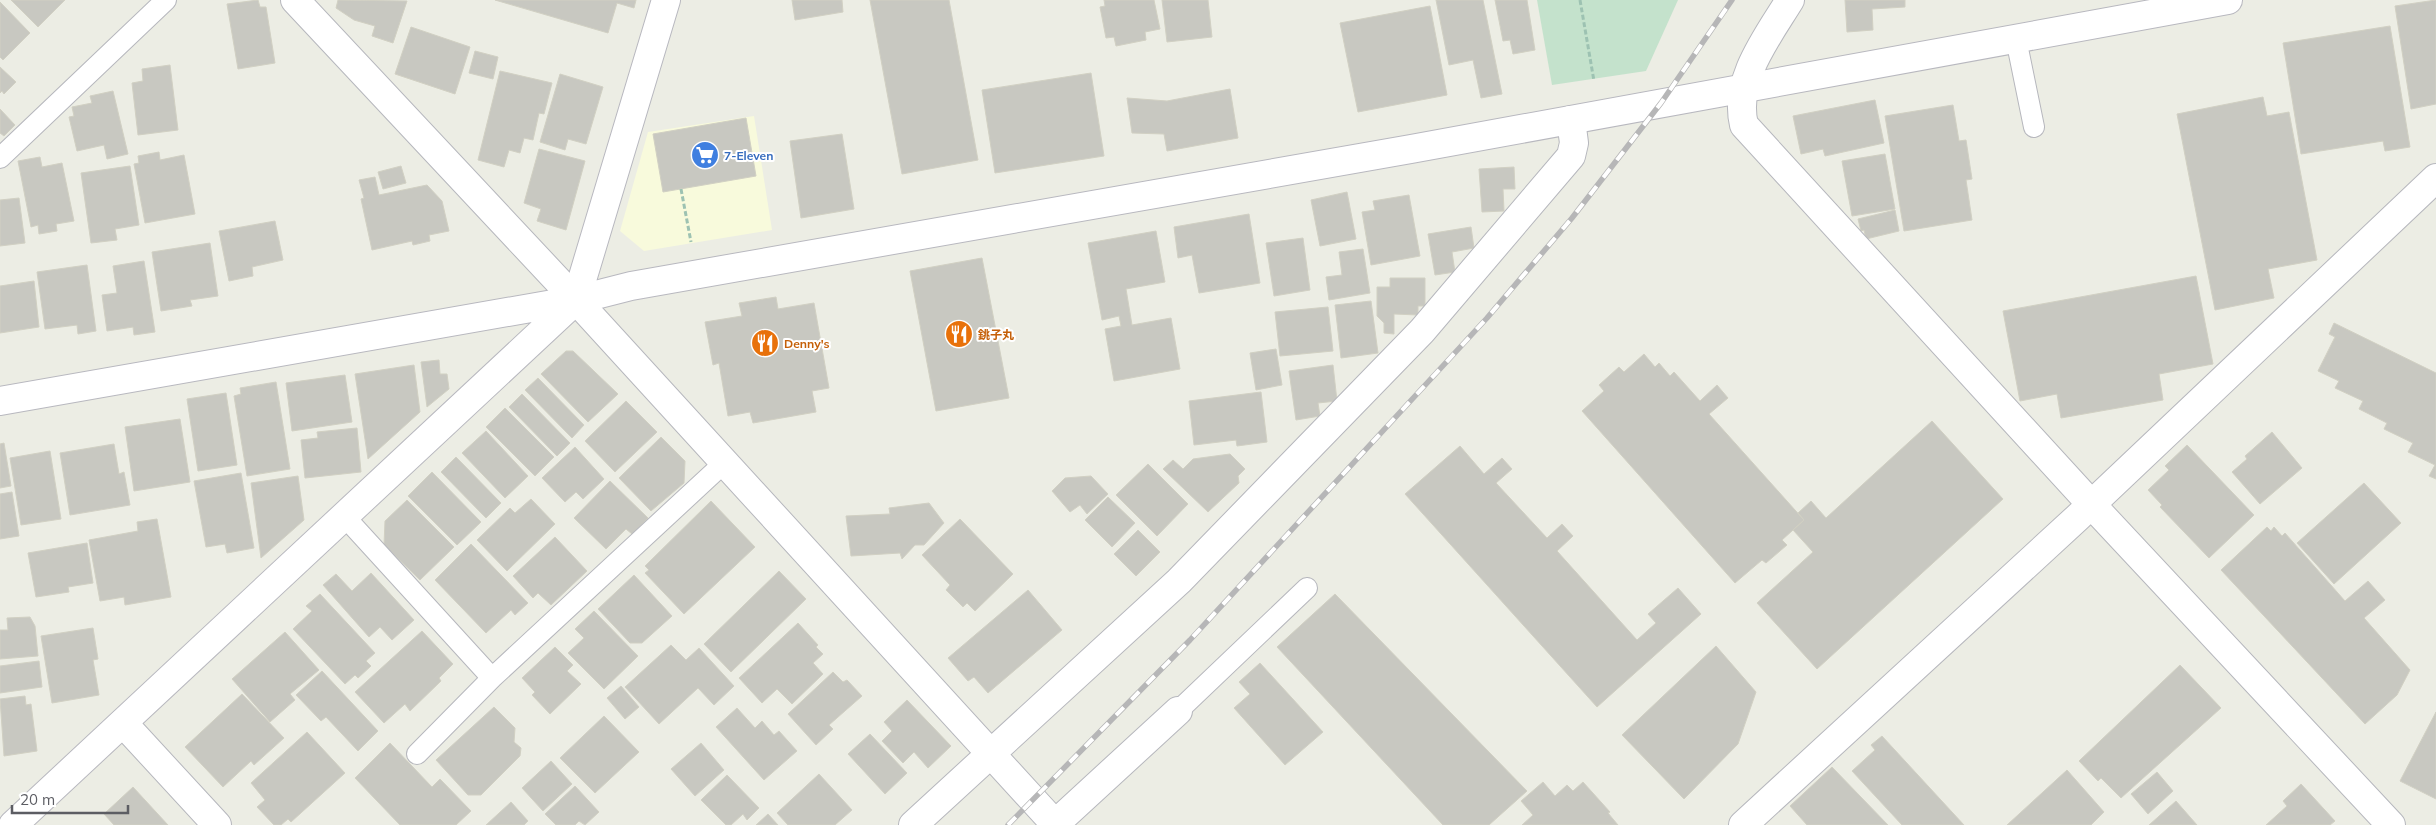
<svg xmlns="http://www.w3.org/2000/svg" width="2436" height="825" font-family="Mulish,'Noto Sans JP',sans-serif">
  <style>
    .commercial { fill: #f8fadc }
    .green { fill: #c4e2cc }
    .building { fill: #c8c8c1; stroke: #d1d0c3 }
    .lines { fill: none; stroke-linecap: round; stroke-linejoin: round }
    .lane-casing { stroke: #b6b7bd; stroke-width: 22 }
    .street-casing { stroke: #b6b7bd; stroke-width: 30 }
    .secondary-casing { stroke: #b8b8bf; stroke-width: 30 }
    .path { stroke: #9dc2b2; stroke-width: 3; stroke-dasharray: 5 2.5; stroke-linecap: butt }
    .lane { stroke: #fff; stroke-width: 20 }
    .street { stroke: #fff; stroke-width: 28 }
    .secondary { stroke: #fff; stroke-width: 28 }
    .rail-casing { stroke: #b6b6b7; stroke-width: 5.5 }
    .rail { stroke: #fff; stroke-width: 4; stroke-dasharray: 11; stroke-linecap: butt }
    .labels { text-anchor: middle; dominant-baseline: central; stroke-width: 4; stroke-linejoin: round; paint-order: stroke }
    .shop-label { font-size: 12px; font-weight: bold; fill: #366cbe; stroke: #fff; text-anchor: start }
    .food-label { font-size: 12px; font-weight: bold; fill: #c56008; stroke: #fff; text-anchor: start }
  </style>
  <rect width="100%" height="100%" fill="#ecede4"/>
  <path class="commercial" d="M754 116 772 230 644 251 620 231 648 132Z"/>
  <path class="green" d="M1537 0H1678L1646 71 1552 85Z"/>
  <path class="building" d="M11 0H65L38 27Z
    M258 0 260 7H266L275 63 238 69 227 4Z
    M338 0 407 1 393 43 372 36 375 26 354 20 336 8Z
    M495 0H636L634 8 617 3 608 33Z
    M792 0H842L843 12 795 20Z
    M870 0H949L978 160 902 174Z
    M1104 0H1154L1160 29 1145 32 1146 40 1116 46 1114 37 1106 38 1100 7 1105 6Z
    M1162 0H1208L1212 37 1167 42Z
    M1436 0H1483L1502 94 1481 98 1473 60 1449 65Z
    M1495 0H1527L1535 50 1513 54 1510 40 1503 41Z
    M1845 0H1905V7L1872 9 1873 30 1847 32Z
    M2436 0V104L2411 109 2395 6Z
    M0 2 30 33 3 60 0 57Z
    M1430 6 1447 95 1358 112 1340 23Z
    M2390 26 2410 147 2385 151 2383 141 2301 154 2283 43Z
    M411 27 470 47 455 94 395 74Z
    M475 51 498 57 493 79 469 73Z
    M170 65 178 130 138 135 132 83 143 81 142 69Z
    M0 67 16 82 4 94 2 91 0 93Z
    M500 71 552 83 544 114 539 113 533 140 524 138 520 153 509 150 504 167 478 160Z
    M1091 73 1104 156 995 173 982 90Z
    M560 74 603 87 586 144 568 139 565 150 540 142Z
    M1230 89 1238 138 1167 151 1164 134 1132 133 1127 98 1167 101Z
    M113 91 128 154 107 159 104 145 77 151 69 117 74 116 72 107 92 103 90 96Z
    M2263 97 2267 116 2289 112 2317 260 2268 269 2274 298 2215 310 2177 114Z
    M1875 100 1884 143 1825 156 1823 149 1801 154 1793 116Z
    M1953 105 1959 141 1966 140 1972 179 1966 180 1972 220 1904 231 1885 116Z
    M0 109 15 125 4 136 0 133Z
    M746 118 756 176 663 192 653 134Z
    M842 134 854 209 801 218 790 141Z
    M539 149 585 161 566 230 537 221 541 209 524 203Z
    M159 152 160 160 184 155 195 214 145 223 134 164 139 163 138 156Z
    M1885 154 1895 209 1852 216 1842 161Z
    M40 157 42 167 62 163 74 221 56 224 57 231 39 234 38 225 31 227 18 161Z
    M130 166 139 225 115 229 117 240 91 243 81 173Z
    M401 166 406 183 383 189 378 172Z
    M1514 167 1515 189H1503L1504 211 1482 212 1479 169Z
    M375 177 379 195 427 185 442 201 449 231 429 235 430 241 413 245 412 241 372 250 361 199 364 198 359 180Z
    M1347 192 1356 239 1320 246 1311 200Z
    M1409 195 1420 256 1371 265 1362 212 1375 210 1373 201Z
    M19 198 25 243 0 246V200Z
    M1895 210 1899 231 1866 239 1864 230 1861 231 1858 219Z
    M1249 214 1260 283 1199 293 1192 255 1178 258 1174 227Z
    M275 221 283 260 252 267 253 276 229 281 219 231Z
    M1471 227 1474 248 1452 252 1455 272 1435 275 1428 234Z
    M1156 231 1165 282 1126 289 1132 325 1171 318 1180 369 1114 381 1105 329 1121 326 1119 316 1102 320 1088 243Z
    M1303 238 1310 290 1274 296 1266 243Z
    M210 243 218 296 190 300 192 306 161 311 152 252Z
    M1363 249 1370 293 1329 300 1326 277 1342 275 1339 252Z
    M982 258 1009 398 936 411 910 271Z
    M144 261 155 332 134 335 133 327 107 331 102 295 117 293 113 266Z
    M87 265 96 331 78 334 77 325 45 329 37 272Z
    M2196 276 2213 364 2159 374 2163 400 2061 418 2057 394 2020 401 2003 311Z
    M1390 278H1425V306H1418V315L1394 314V334L1384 333V323L1377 316V287H1390Z
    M34 281 39 327 0 333V286Z
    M776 297 778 309 814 303 829 388 812 391 816 412 753 423 750 412 728 416 719 363 713 365 705 322 742 316 739 303Z
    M1371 301 1378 353 1341 358 1335 305Z
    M1328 307 1333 351 1280 356 1275 312Z
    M2334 323 2436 373V479L2429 476 2435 465 2408 452 2413 443 2384 429 2387 423 2359 409 2363 401 2335 388 2339 381 2318 371 2335 337 2329 334Z
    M1276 349 1282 385 1256 390 1250 353Z
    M566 351H573L618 394 588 422 541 374Z
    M1644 354 1655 367 1659 363 1670 376 1674 372 1700 401 1717 385 1728 398 1709 414 1804 520 1782 540 1787 545 1766 563 1762 560 1735 583 1582 411 1604 391 1599 385 1619 367 1624 372Z
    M439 360 440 374H447L449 389 427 407 421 362Z
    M414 365 420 412 368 459 355 374Z
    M1333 365 1337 401 1318 403 1320 416 1296 420 1289 371Z
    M345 375 352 422 292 431 286 383Z
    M538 378 584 425 572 438 525 390Z
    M276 382 290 469 247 476 234 396 241 394 240 388Z
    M1261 392 1267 442 1237 446 1236 440 1194 445 1189 401Z
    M226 393 237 465 198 471 187 399Z
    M522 394 570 443 557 456 509 407Z
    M626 401 657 432 615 472 585 441Z
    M505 408 554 457 535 476 486 427Z
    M180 419 190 482 134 491 125 427Z
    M1932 421 2003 499 1817 669 1757 603 1813 552 1793 530 1804 520 1798 513 1811 501 1826 518Z
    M357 428 361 472 305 478 301 440 318 438 317 432Z
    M486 431 528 476 505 498 462 453Z
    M2272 432 2302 468 2260 504 2232 472 2247 459 2245 456Z
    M661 437 685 461 684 483 651 511 619 478Z
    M4 443 11 486 0 488V444Z
    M114 444 119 474 124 472 130 505 70 515 60 453Z
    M2187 445 2254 515 2209 558 2160 507 2162 505 2148 490 2169 470 2165 466Z
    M1460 446 1484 474 1502 458 1512 469 1496 483 1547 538 1562 524 1573 536 1557 551 1637 640 1656 623 1648 614 1678 588 1701 614 1597 707 1405 494Z
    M575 447 604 479 583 499 576 492 565 502 542 478Z
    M50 451 61 519 21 525 10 458Z
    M1230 454 1245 469 1238 476 1239 483 1208 512 1163 469 1173 460 1183 469 1193 459Z
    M456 457 501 503 486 518 441 472Z
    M1148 464 1188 504 1157 536 1116 495Z
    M432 472 481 522 457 545 408 496Z
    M241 473 254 548 227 553 225 544 206 547 194 481Z
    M298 476 304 520 261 558 251 483Z
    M1091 476 1108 494 1087 514 1080 505 1070 512 1052 491 1065 478Z
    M610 481 648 518 632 534 626 529 606 549 574 518Z
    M2364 483 2401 523 2334 584 2297 543Z
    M12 492 19 536 0 539V494Z
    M1108 497 1135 523 1112 547 1085 520Z
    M531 499 555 524 507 571 477 540 510 508 515 513Z
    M407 500 454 547 420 580 384 545 385 521Z
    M711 501 755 547 684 614 645 573 649 570 645 566Z
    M929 503 944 523 924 545H915L902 559 900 553 851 556 846 516 890 514 889 508Z
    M157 519 171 597 125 605 124 597 100 601 89 540 138 531 137 522Z
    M960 519 1013 574 975 611 967 603 963 607 946 590 950 585 922 555Z
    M2267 527 2271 531 2274 527 2282 536 2285 533 2345 601 2368 581 2385 600 2364 618 2410 670 2397 695 2365 724 2221 570Z
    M1138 530 1160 552 1136 576 1114 554Z
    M555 537 587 571 551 605 538 593 533 598 513 576Z
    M87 543 93 583 68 587 69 592 36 597 28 553Z
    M471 544 528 603 515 615 511 610 486 633 435 580Z
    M779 571 806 599 731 672 704 644Z
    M371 573 414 620 392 640 380 627 369 637 323 585 336 574 352 591Z
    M634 575 672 616 642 643H630L598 609Z
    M1028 590 1062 630 988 693 974 677 968 681 948 658Z
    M320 594 375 653 366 661 371 666 358 678 355 675 345 684 293 629 312 611 306 606Z
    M1335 594 1527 791 1489 825H1443L1277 647Z
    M594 611 638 656 604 689 568 653 584 638 575 629Z
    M30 617 35 626 38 656 0 659V630H8L7 618Z
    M798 623 818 645 816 647 823 654 813 663 823 674 792 704 777 689 762 703 739 678Z
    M93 628 98 659 93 660 99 695 52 703 41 636Z
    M422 631 453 664 439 678 441 681 410 711 405 704 384 723 355 692Z
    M285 632 319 670 290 694 295 700 270 722 232 679Z
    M671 645 686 660 699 648 734 686 714 705 698 688 659 724 625 687Z
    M1716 646 1756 692 1738 744 1684 799 1622 735Z
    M555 647 573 665 567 671 581 684 550 714 532 695 535 692 522 678Z
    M39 661 42 687 0 693V666Z
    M1260 663 1323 732 1285 765 1234 708 1250 694 1239 682Z
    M2180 665 2221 708 2121 798 2101 778 2098 781 2079 761Z
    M322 671 378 731 358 751 326 717 321 721 296 695Z
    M833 672 843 682 847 680 862 696 829 725 833 729 816 745 788 714Z
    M621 686 639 707 625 719 607 698Z
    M242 694 284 738 254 765 251 761 223 787 185 747Z
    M25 696 26 705 31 704 37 751 4 756 0 699Z
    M907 700 951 746 928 768 914 752 903 763 882 741 892 731 884 722Z
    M494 707 515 728 514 742 521 748 520 756 481 795H468L436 760Z
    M737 708 755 728 762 721 774 735 779 731 797 751 764 780 716 727Z
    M2436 712V799L2400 781Z
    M604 716 639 752 595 793 560 758Z
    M307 732 345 773 291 822 288 819 281 825H274L257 807 265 800 251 783Z
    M870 734 907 773 885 794 848 754Z
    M1882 736 1964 825H1902L1852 771 1875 750 1871 745Z
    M390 743 432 787 440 779 471 811 456 825H400L355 778Z
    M701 743 724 770 695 796 671 769Z
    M551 761 572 784 543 811 522 788Z
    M1832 767 1888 825H1807L1790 806Z
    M2067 770 2104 812 2091 825H2007Z
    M2157 772 2173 791 2148 814 2131 794Z
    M819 774 852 810 835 825H788L777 813Z
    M727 775 759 808 747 820 743 814 731 825H726L701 800Z
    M1543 782 1555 796 1567 785 1573 791 1583 782 1610 812 1608 813 1618 825H1522L1533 815 1521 801Z
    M2301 784 2335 821 2330 825H2266L2287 806 2283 801Z
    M575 786 599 812 585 825 579 821 575 825H556L545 814Z
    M133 787 168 825H114L104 814Z
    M2176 801 2197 825H2149Z
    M511 802 528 821 524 825H486Z
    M768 814 778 825H756Z"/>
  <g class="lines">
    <g class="lane-casing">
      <path id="lane" d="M2016 39 2034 127
        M0 158 166 0
        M345 517 492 678
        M1178 711 1307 588
        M417 754 492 678 724 463"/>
    </g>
    <g class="street-casing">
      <path id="street" d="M295 0 576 300 1056 825
        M1790 0C1768 36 1733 80 1744 125L2091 504 2391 825
        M123 723 217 825
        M913 825 1179 581 1422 331 1571 156 1574 143 1571 120
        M1054 825 1178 711
        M1743 825 2077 518 2436 178"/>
    </g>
    <g class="secondary-casing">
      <path id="secondary" d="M0 401 576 300 631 286 1411 149 2228 0
        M13 825 576 300 666 0"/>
    </g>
    <path class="path" d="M1580 0 1594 81
      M681 189 691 242"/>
    <use href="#lane" class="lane"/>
    <use href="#street" class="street"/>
    <use href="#secondary" class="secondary"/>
    <g class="rail-casing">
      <path id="rail" d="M1008 825 1190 640 1487 318 1572 218 1661 103 1732 0"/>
    </g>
    <use href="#rail" class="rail"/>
  </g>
  <defs>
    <g id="supermarket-disc" transform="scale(1.4375)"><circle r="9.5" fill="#3f7fe0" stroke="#fff"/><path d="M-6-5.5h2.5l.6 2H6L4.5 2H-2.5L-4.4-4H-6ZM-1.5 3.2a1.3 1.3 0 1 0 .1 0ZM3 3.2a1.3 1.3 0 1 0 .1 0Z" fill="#fff"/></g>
    <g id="restaurant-disc" transform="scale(1.4375)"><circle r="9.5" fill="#e8710a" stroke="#fff"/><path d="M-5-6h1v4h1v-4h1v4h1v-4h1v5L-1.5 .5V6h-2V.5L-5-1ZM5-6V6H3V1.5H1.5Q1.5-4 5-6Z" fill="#fff"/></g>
  </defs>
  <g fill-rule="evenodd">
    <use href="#supermarket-disc" x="705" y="155"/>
    <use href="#restaurant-disc" x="959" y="334"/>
    <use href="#restaurant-disc" x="765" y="343"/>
  </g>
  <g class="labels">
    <g class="shop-label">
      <text x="724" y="155">7-Eleven</text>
    </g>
    <g class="food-label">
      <text x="978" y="334">銚子丸</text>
      <text x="784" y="343">Denny's</text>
    </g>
  </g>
  <path d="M12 805v8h116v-8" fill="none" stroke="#5c5d63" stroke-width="2.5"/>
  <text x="20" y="805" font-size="15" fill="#5c5d63" stroke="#ffffff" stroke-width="4" paint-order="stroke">20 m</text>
</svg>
